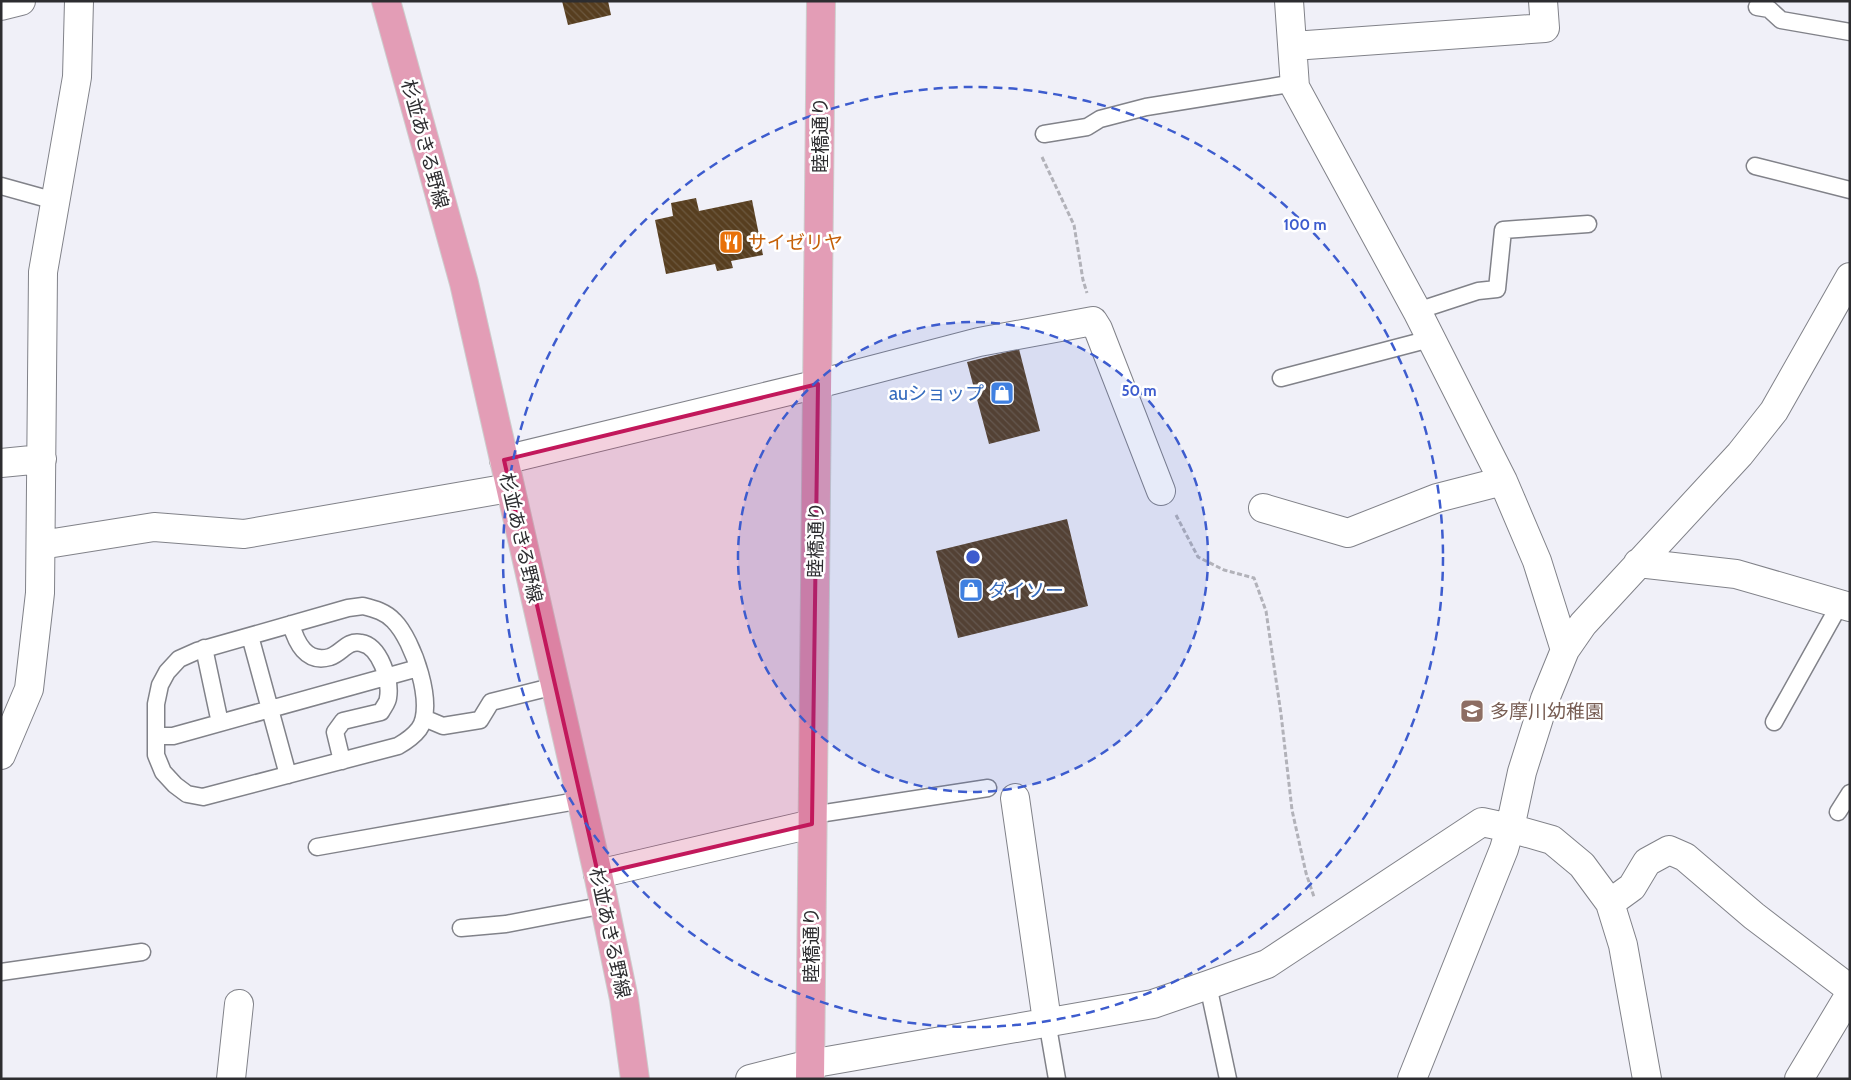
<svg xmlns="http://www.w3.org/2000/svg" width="1851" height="1080" font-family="Cabin,'Noto Sans JP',sans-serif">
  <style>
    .building { fill: url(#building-back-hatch) }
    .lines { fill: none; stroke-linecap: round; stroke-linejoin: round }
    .lane-casing { stroke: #818289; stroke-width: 19 }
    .street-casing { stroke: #818289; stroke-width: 30 }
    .primary-casing { stroke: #cdcdcd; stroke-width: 30 }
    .path { stroke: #b2b2b9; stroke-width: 3; stroke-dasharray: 5 2.5; stroke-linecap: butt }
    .lane { stroke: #fff; stroke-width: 16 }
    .street { stroke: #fff; stroke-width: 28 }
    .primary { stroke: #e39db6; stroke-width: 28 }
    .marked { fill: #c2185b; fill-opacity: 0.2; stroke: #c2185b; stroke-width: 4; stroke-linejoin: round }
    .ring { fill: none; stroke: #3d5cce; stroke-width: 2.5; stroke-dasharray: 9 6 }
    .labels { text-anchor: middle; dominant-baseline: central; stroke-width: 5; stroke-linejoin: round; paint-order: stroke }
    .street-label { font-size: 19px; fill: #2d2d30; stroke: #fff }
    .food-label { font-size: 19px; fill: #c56008; stroke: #fff; text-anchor: start }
    .shop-label { font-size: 19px; fill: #366cbe; stroke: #fff; text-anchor: end }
    .education-label { font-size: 19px; fill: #785e54; stroke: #fff; text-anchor: start }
    .centre { fill: #3d5cce; stroke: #fff; stroke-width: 2.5 }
    .ring-label { font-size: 15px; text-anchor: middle; font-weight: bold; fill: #3d5cce; stroke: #fff; stroke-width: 5; stroke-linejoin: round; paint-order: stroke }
  </style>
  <defs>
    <pattern id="building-back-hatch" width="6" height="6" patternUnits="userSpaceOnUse" patternTransform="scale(1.25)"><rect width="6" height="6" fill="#573e1f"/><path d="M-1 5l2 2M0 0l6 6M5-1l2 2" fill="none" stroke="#6c583f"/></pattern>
  </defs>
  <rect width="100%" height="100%" fill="#f0f0f8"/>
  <path class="building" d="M562 1H608L611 15 568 25Z
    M696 198 699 211 752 200 763 255 731 261 733 268 717 271 715 264 666 274 655 220 673 216 671 203Z
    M1019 349 1040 431 989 444 967 362Z
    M1067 519 1088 606 958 638 936 551Z"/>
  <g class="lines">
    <g class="lane-casing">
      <path id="lane" d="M1757 7 1769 9 1781 20 1850 32
        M1044 134 1087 127 1100 119 1146 107 1283 85 1295 87
        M1755 166 1850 190
        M1 186 55 201
        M1417 311 1478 291 1497 289 1503 230 1588 224
        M1281 378 1430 339
        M363 606C375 609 386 612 394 621 413 640 436 706 419 729 413 737 405 742 398 746L203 797 187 794 175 785 163 772 156 755V704L160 685 167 672 179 659 197 651 348 608Z
        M291 624C296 642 306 664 330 657 342 653 347 640 361 643 380 646 391 681 388 698 388 702 383 708 381 712L343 721 335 732 342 761
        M250 636 288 775
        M204 648 220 723
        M424 718 443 726 480 720 491 702 555 686
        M1774 722 1840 604
        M156 736H173L418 668
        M1838 812 1850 793
        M812 815 988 788
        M317 847 582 800
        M461 928 506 924 605 905
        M1 972 142 952
        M1208 985 1228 1079
        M1047 1021 1057 1079"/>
    </g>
    <g class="street-casing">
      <path id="street" d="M1289 1 1295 87 1417 311 1503 481 1537 561 1565 650
        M1 6 21 1
        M1293 46 1545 28 1543 1
        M504 460 818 384 979 342 1093 321 1098 329 1161 491
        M1 463 42 459
        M1263 508 1348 533 1437 498 1503 481
        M41 545 154 527 244 534 509 488
        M1638 563 1736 574 1850 607
        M1 755 29 689 40 593 43 272 77 77 79 1
        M1015 798 1047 1021
        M598 874 812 824
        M1610 903 1632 887 1647 862 1669 850 1685 857 1754 916 1850 989
        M231 1079 239 1004
        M750 1079 810 1064 1153 1004 1208 985 1267 964 1482 822 1510 828 1552 840 1582 865 1610 903 1623 945 1647 1079
        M1412 1079 1504 849 1510 828 1522 772 1545 699 1565 650 1583 624 1740 454 1774 411 1850 277
        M1799 1079 1850 994"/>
    </g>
    <g class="primary-casing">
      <path id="primary" d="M386 1 464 283 598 874 624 999 635 1079
        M810 1079 821 1"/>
    </g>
    <path class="path" d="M1042 157 1074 225 1083 280 1087 293
      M1176 515 1198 557 1224 570 1254 578 1266 611 1281 714 1292 810 1306 873 1314 897"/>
    <use href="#lane" class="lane"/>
    <use href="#street" class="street"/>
    <use href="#primary" class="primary"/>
  </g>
  <path class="marked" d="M818 384 812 824 598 874 504 460Z"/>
  <circle cx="973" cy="557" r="235" fill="#3d5cce" fill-opacity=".12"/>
  <g class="ring">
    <circle cx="973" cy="557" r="235"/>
    <circle cx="973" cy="557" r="470"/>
  </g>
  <defs>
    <g id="restaurant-square" transform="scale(1.25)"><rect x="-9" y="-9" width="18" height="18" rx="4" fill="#e8710a" stroke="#fff"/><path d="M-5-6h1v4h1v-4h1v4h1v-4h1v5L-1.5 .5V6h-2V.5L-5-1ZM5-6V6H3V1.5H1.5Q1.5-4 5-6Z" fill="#fff"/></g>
    <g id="shop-square" transform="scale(1.25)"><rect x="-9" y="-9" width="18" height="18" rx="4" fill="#3f7fe0" stroke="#fff"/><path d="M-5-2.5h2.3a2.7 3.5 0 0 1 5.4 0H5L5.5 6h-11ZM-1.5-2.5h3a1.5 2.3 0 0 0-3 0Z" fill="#fff"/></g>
    <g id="school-square" transform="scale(1.25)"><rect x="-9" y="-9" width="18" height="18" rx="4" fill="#8d6e63" stroke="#fff"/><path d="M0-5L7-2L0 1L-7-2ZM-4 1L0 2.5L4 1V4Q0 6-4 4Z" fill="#fff"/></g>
  </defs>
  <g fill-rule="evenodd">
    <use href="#restaurant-square" x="731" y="242"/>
    <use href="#shop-square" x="1002" y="393"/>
    <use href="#shop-square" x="971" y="590"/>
    <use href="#school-square" x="1472" y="711"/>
  </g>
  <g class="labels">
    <g class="street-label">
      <text transform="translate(820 135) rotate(-90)">睦橋通り</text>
      <text transform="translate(425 144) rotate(75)">杉並あきる野線</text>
      <text transform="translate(521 538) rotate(77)">杉並あきる野線</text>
      <text transform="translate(816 540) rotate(-89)">睦橋通り</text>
      <text transform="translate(610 933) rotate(78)">杉並あきる野線</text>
      <text transform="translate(811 945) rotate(-90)">睦橋通り</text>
    </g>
    <g class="food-label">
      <text x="748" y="242">サイゼリヤ</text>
    </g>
    <g class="shop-label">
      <text x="984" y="393">auショップ</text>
      <text x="988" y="590" text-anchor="start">ダイソー</text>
    </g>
    <g class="education-label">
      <text x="1490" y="711">多摩川幼稚園</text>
    </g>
  </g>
  <circle cx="973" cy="557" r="8" class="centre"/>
  <g class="ring-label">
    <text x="1305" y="230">100 m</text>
    <text x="1139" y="396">50 m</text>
  </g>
  <rect width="1851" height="1080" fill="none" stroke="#2d2d30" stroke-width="5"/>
</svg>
